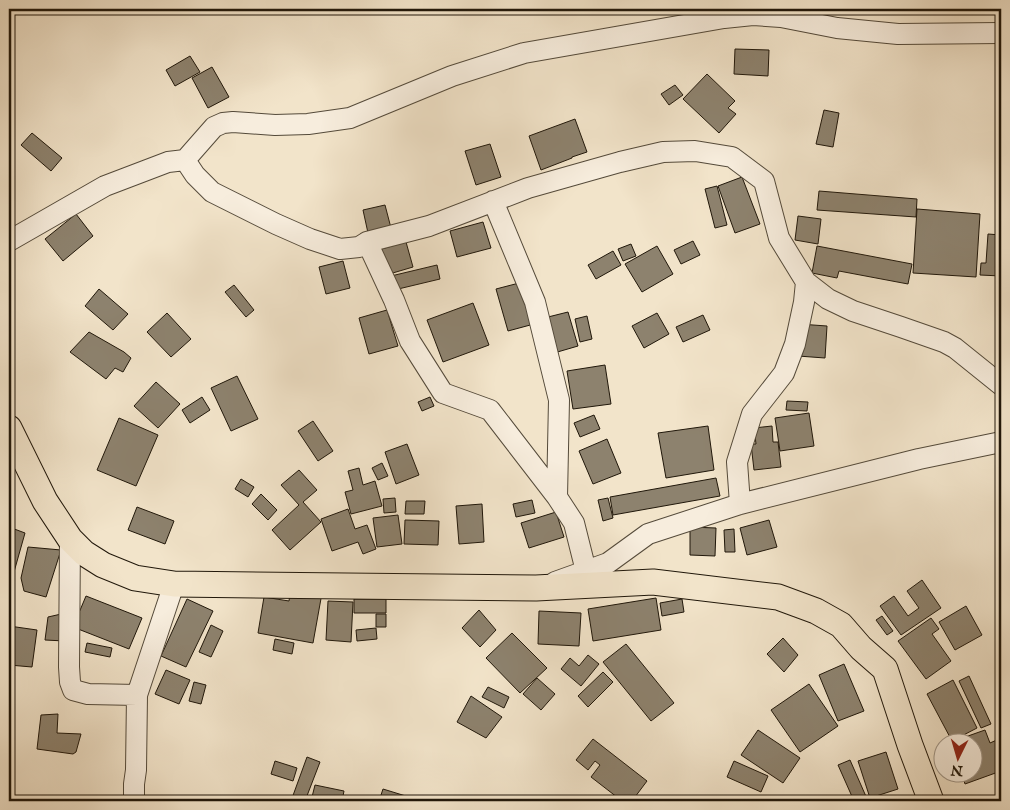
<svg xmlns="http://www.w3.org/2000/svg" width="1010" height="810" font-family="'IM FELL English',serif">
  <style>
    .building { fill: #8d826e; stroke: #20170a }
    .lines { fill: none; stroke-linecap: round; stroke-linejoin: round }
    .minor-casing { stroke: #544a3a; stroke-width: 22 }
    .major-casing { stroke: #20170a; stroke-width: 27 }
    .minor { stroke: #f7eddd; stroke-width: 20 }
    .major { stroke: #f2e4ca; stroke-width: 25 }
  </style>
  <rect width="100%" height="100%" fill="#f2e4ca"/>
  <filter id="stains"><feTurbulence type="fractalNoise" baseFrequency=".004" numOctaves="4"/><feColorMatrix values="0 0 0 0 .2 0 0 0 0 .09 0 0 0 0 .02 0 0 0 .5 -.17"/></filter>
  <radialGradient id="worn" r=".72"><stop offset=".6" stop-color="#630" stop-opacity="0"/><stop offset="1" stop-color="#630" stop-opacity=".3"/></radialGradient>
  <path class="building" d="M735 49 769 50 768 76 734 74Z
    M190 56 200 72 175 86 166 70Z
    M212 67 229 97 208 108 192 78Z
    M707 74 735 101 728 108 736 114 719 133 683 99Z
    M675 85 683 95 669 105 661 94Z
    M824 110 839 113 833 147 816 144Z
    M575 119 587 152 572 157V158L541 170 529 136Z
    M32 133 62 158 51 171 21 145Z
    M490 144 501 177 476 185 465 151Z
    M742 177 760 224 735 233 718 186Z
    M717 186 727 225 715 228 705 189Z
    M819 191 917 199 916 217 817 210Z
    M385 205 391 228 368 233 363 210Z
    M917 209 980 214 976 277 913 273Z
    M76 214 93 236 63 261 45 239Z
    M798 216 821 219 818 244 795 240Z
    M483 222 491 248 457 257 450 231Z
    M988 234 1001 235V276L980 275 981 263H986Z
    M693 241 700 255 681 264 674 250Z
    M406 242 413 267 386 275 378 250Z
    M631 244 636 256 623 261 618 249Z
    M657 246 673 274 642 292 625 264Z
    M817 246 912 264 908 284 839 271 837 278 812 273Z
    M613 251 621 265 596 279 588 265Z
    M343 261 350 288 326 294 319 267Z
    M437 265 440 279 394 290 391 276Z
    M523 282 534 324 508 331 496 289Z
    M234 285 254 310 246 317 225 292Z
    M99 289 128 314 113 330 85 306Z
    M473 303 489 345 443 362 427 320Z
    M387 310 398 346 369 354 359 318Z
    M568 312 578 346 554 353 544 318Z
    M167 313 191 339 171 357 147 332Z
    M657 313 669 334 644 348 632 326Z
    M703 315 710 330 683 342 676 327Z
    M587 316 592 339 580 342 575 319Z
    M799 324 827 326 825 358 798 356Z
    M89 332 124 352 131 358 123 372 115 368 106 379 70 352Z
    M605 365 611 404 573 409 567 371Z
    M237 376 258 419 231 431 211 388Z
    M156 382 180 404 158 428 134 406Z
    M202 397 210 410 190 423 182 410Z
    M430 397 434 406 422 411 418 402Z
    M787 401 808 402 807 411 786 410Z
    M809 413 814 446 780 451 775 418Z
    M594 415 600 429 580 437 574 423Z
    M119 418 158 435 136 486 97 470Z
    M313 421 333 451 318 461 298 431Z
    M708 426 714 470 666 478 658 433Z
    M772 426 773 442H778L781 467 754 470 751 444H756L754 428Z
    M607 439 621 473 593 484 579 451Z
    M407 444 419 475 396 484 385 452Z
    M382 463 388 476 378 480 372 468Z
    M359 468 363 485 375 481 382 506 351 514 345 492 353 490 348 471Z
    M299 470 317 490 303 502 321 522 290 550 272 530 299 505 281 485Z
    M716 478 720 496 613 515 610 497Z
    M241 479 254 487 248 497 235 489Z
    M261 494 277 510 268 520 252 504Z
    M395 498 396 512 384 513 383 499Z
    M608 498 613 518 603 521 598 500Z
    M532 500 535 513 516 517 513 504Z
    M406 501H425L424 514H405Z
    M482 504 484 542 459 544 456 506Z
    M137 507 174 521 165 544 128 530Z
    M348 509 355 529 367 525 376 549 363 554 358 542 332 551 321 519Z
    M556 512 564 537 529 548 521 523Z
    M398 515 402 544 377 547 373 518Z
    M405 520 439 521 438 545 404 544Z
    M769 520 777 547 747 555 740 528Z
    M9 527 25 533 14 572 9 571Z
    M690 527 716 528 715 556 690 555Z
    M734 529 735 552H725L724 530Z
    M28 547 61 550 46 597 24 591 21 578Z
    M922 580 941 608 901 635 880 606 894 596 908 616 919 608 907 591Z
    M291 587 322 593 313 643 258 633 264 597 289 601Z
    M86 596 142 618 129 649 73 627Z
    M656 598 661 630 593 641 588 609Z
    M187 599 213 611 186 667 161 656Z
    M354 599H386V613H354Z
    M682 599 684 612 662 616 660 603Z
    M328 601 353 602 351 642 326 640Z
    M966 606 982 635 955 650 939 622Z
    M479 610 496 630 480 647 462 628Z
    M539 611 581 613 579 646 538 644Z
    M70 612 65 641 45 640 48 617Z
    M376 614H386V627H376Z
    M882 616 893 631 887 635 876 620Z
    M931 618 939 629 932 634 951 661 926 679 898 641Z
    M211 625 223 631 211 657 199 652Z
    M9 626 37 630 32 667 9 665Z
    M376 628 377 639 357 641 356 630Z
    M512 633 547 668 520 693 486 658Z
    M783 638 798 655 784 672 767 654Z
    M275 639 294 643 292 654 273 650Z
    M87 643 112 648 110 657 85 652Z
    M626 644 674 703 651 721 603 662Z
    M588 655 599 664 581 686 561 669 570 658 579 666Z
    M844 664 864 711 838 721 819 675Z
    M166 670 190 680 179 704 155 694Z
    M603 672 613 682 588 707 578 696Z
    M969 676 991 724 981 728 959 681Z
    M537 678 555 694 541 710 523 694Z
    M953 680 977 728 952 741 927 694Z
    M194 682 206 685 201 704 189 701Z
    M809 684 838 726 800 752 771 710Z
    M488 687 509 697 504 708 482 697Z
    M471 696 502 717 486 738 457 722Z
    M58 714 57 733 81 734 76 752 73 754 37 749 41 715Z
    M758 730 800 758 783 783 741 755Z
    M985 730 990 743 999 739 1001 745V771L965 784 961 772H972V742H951Z
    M593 739 647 781 632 801H622L591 777 600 765 595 761 588 770 576 760Z
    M886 752 898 789 870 798 858 761Z
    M307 757 320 762 305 801H291Z
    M850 760 868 801H854L838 765Z
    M275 761 297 768 293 781 271 774Z
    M734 761 768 776 761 792 727 777Z
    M315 785 344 791 342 801H311Z
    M383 789 409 797 408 801H379Z"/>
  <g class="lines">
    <g class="minor-casing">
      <path id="minor" d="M185 160 214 127 223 123 233 122 275 125 308 124 350 118 452 76 524 53 724 18 753 15 781 17 837 28 898 34 1001 33
        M493 201 535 302 559 400 557 497
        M9 241 105 186 168 162 185 160 195 175 212 192 276 224 310 239 340 249 359 247 367 242 429 226 528 188 620 162 663 152 695 151 732 157 764 181 779 238 806 282 828 299 853 311 901 327 944 342 955 348 1001 385
        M367 242 394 300 410 341 443 393 490 410 557 497 574 523 586 571
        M740 504 737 462 752 414 784 373 795 344 804 302 806 282
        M70 539 69 667 70 682 73 690 88 694 137 695
        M555 582 608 563 648 534 740 504 919 459 1001 442
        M134 801V784L136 770 137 695 174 584"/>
    </g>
    <g class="major-casing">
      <path id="major" d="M9 428 45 501 70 539 84 553 103 565 135 578 174 584 536 588 653 582 778 597 816 611 841 625 861 648 885 669 910 745 931 801"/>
    </g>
    <use href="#minor" class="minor"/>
    <use href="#major" class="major"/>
  </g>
  <rect width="1010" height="810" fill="none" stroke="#f2e4ca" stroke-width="30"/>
  <rect x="10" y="10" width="990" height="790" fill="none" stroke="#20170a" stroke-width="2.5"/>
  <rect x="15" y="15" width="980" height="780" fill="none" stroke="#20170a"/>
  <g transform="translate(958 758) rotate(185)"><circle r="24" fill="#f7eddd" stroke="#a19789"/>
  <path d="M0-4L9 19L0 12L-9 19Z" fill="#8f2418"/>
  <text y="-8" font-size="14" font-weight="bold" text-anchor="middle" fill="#20170a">N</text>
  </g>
  <rect width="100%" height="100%" filter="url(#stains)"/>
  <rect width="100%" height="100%" fill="url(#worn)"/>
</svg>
